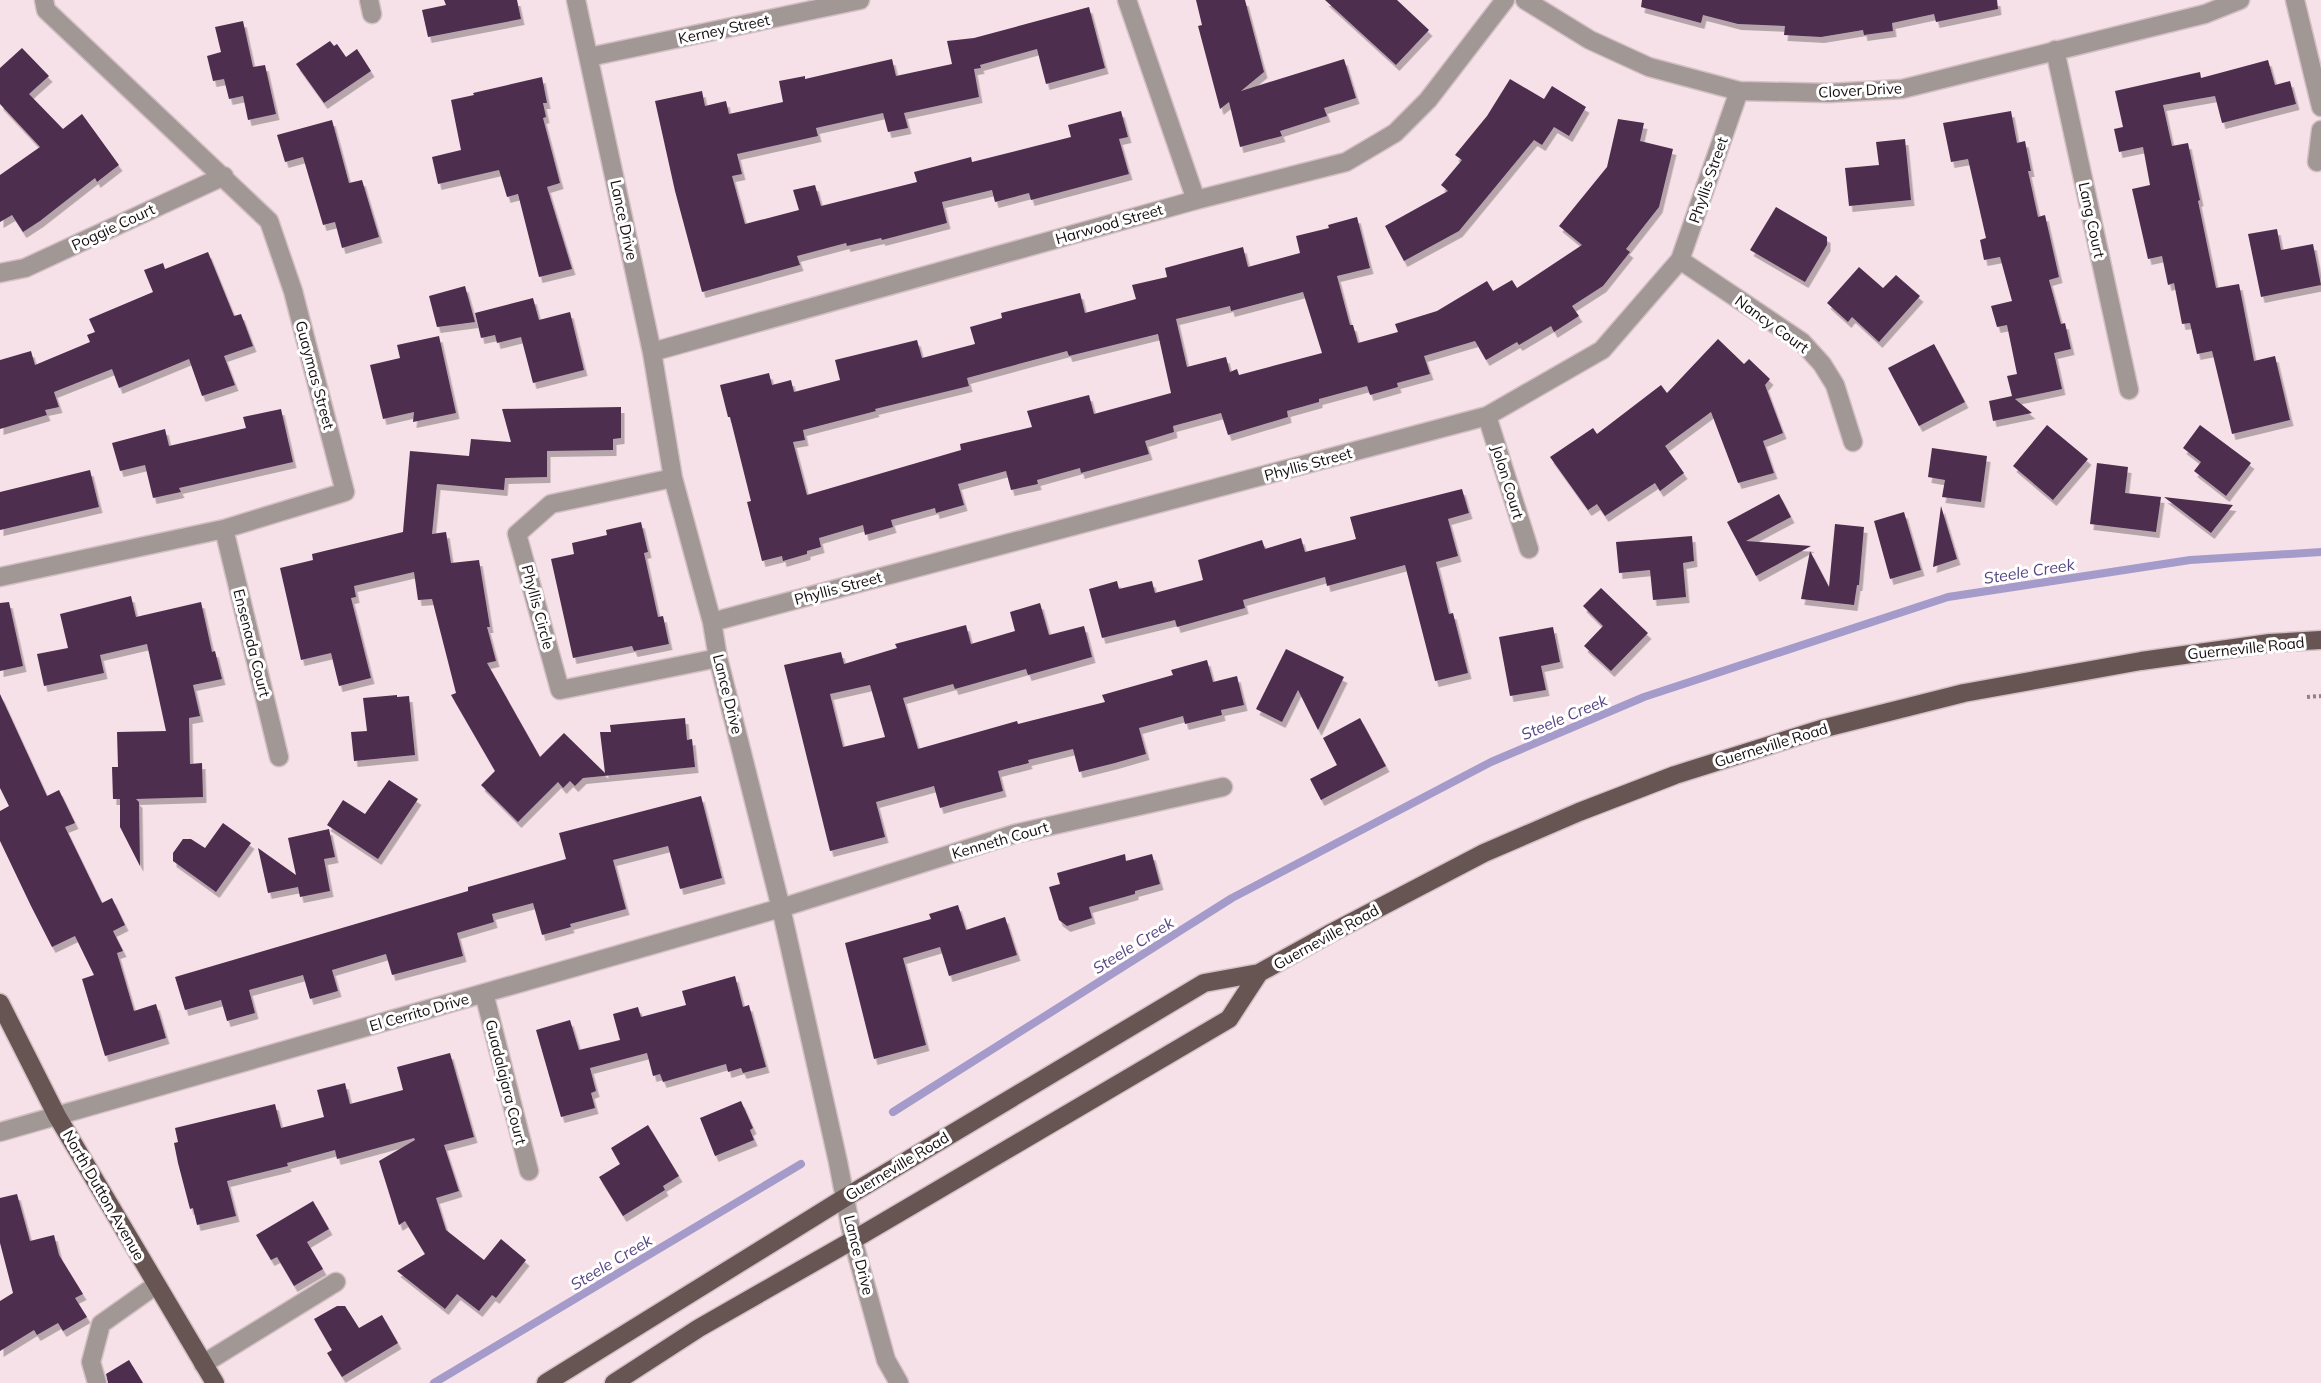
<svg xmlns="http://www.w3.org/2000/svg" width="2321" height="1383" font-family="Mulish,sans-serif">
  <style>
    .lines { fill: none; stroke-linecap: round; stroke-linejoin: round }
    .stream { stroke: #a49bcb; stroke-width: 8 }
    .building { fill: #4e2e50; fill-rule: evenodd; filter: url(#shadow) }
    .minor-casing { stroke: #d3bfc5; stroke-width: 21 }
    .major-casing { stroke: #d3bfc5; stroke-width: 21 }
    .path { stroke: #908085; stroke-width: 4; stroke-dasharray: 3 3; stroke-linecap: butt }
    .minor { stroke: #a19795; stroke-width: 18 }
    .major { stroke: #665553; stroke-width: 18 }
    .labels { text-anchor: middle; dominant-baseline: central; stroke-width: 6; stroke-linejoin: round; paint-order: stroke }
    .street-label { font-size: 15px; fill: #150d10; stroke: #fff }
    .water-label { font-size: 16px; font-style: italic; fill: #554583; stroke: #fff }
  </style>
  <defs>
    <filter id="shadow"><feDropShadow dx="3.5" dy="6" stdDeviation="0" flood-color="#0004"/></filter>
  </defs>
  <rect width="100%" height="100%" fill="#f7e1e8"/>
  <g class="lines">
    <path class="stream" d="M893 1112 1232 898 1491 762 1644 697 1948 597 2190 560 2321 552
      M434 1383 801 1164"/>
  </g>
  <path class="building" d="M444 0H517L521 19 428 37 422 10 446 5Z
    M1196 0H1245L1264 72 1241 91 1344 59 1356 98 1324 108 1327 116 1280 131 1282 136 1240 147 1229 102 1220 109 1198 26 1202 25Z
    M1325 0H1397L1429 30 1396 65Z
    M1642 0H1997L1998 9 1936 22 1934 14 1892 23 1893 31 1864 35 1863 30 1821 37 1784 35 1785 26 1738 24 1703 15 1701 23 1641 7Z
    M1089 7 1105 68 1046 84 1037 49 980 65 981 68 974 69 979 97 904 113 908 128 888 132 883 113 816 128 818 136 737 154 742 174 732 176 745 224 799 210 793 190 815 185 821 206 917 182 914 172 971 157 972 162 1071 137 1068 125 1121 111 1128 137 1119 139 1129 174 1031 200 1029 193 995 202 992 190 942 202 947 223 882 240 881 238 847 246 846 243 797 256 800 265 702 292 675 191 655 101 702 91 705 106 726 101 729 114 783 102 779 81 805 76V79L892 59 896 76 952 64 947 41 974 38Z
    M243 21 253 67 265 65 276 114 248 120 243 96 229 99 224 79 213 81 207 56 221 52 215 27Z
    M330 41 334 46 337 44 346 57 357 49 371 71 324 103 296 64Z
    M22 48 49 76 29 94 63 129 82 114 119 165 97 182 95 178 40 221 23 232 12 215 0 222V175L40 147 0 104V68Z
    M2268 60 2275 85 2290 81 2296 104 2222 123 2215 96 2163 105 2172 146 2188 143 2200 200 2198 201 2216 288 2239 284 2254 361 2275 356 2290 420 2232 434 2212 351 2197 354 2190 323 2182 324 2174 283 2168 285 2162 256 2148 259 2132 189 2150 185 2143 147 2119 152 2114 129 2123 127 2115 91 2200 72 2201 78Z
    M542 77 547 103H543L546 117 543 118 560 183 547 187 572 269 539 277 518 194 507 197 499 170 438 184 432 157 461 150 451 100 474 95 473 93Z
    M1510 79 1544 99 1552 86 1586 107 1569 136 1554 127 1542 145 1534 140 1459 231 1404 261 1385 226 1448 191 1441 185 1462 160 1455 155 1487 116Z
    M2011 111 2017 143 2025 141 2031 171H2028L2038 217 2045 215 2059 277 2049 280 2061 324 2065 323 2071 349 2054 353 2062 389 2015 399 2032 413 1993 421 1989 401 2012 396 2007 376 2017 374 2007 325 1997 327 1991 306 2012 301 2000 257 1984 260 1980 240 1986 238 1968 159 1951 162 1943 123Z
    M1618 119 1644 123 1640 141 1673 149 1659 207 1626 249 1630 252 1603 286 1572 306 1579 316 1554 332 1551 326 1519 345 1517 342 1486 360 1475 341 1424 356 1430 374 1397 383 1398 387 1370 395 1367 386 1319 399V402L1287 411 1288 417 1228 435 1221 413 1173 426 1174 432 1145 441 1149 454 1081 473 1080 468 1037 480 1038 484 1011 490 1006 471 958 484 964 505 936 513 935 508 891 520 893 527 865 535 863 525 819 538 821 547 807 551V554L783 561 782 556 762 561 747 502 751 501 730 417H728L720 385 769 373 772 385 791 380 794 392 840 380 835 360 917 340 922 358 975 344 970 327 1002 318 1001 313 1080 293 1085 313 1136 299 1132 285 1167 277 1165 268 1243 247 1248 267 1300 253 1296 236 1329 228 1328 225 1357 217 1370 268 1337 276 1350 325H1353L1358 343 1398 332 1395 324 1437 311 1487 281 1493 291 1512 280 1517 288 1582 245 1559 226 1607 167ZM1303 292 1322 353 1239 375 1237 369 1230 372 1226 357 1187 367 1176 319 1230 306 1231 311ZM1158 334 1171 393 1094 414 1089 395 1027 411 1032 427 960 444 961 450 807 495 793 442 805 440 803 430 876 411 875 409 969 386 967 378 1067 351 1069 356Z
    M332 120 349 183 362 180 379 237 342 248 335 222 323 225 303 157 285 162 277 135Z
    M1905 139 1911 200 1849 206 1845 168 1879 165 1876 142Z
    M1776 207 1827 237V245L1805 282 1750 250Z
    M2277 229 2281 250 2313 244 2321 285 2261 297 2248 234Z
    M208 252 234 316 241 314 253 346 224 356 235 385 202 396 189 359 119 388 112 369 54 392 59 407 45 410 47 415 0 429V360L31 351 35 365 90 342 87 335 95 332 89 319 153 292 144 270 163 263 165 269Z
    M1859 267 1883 288 1896 275 1920 296 1879 342 1852 317 1848 322 1827 303Z
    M465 286 475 322 437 327 429 296Z
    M533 298 539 320 570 312 584 370 533 383 521 337 497 343 495 335 481 338 475 313Z
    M439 336 456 413 413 422 414 412 383 419 370 365 400 358 397 345Z
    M1718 339 1744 364 1749 359 1770 379 1765 385 1783 433 1763 441 1774 473 1738 483 1711 412 1665 446 1684 473 1660 491 1655 483 1605 516 1597 504 1588 510 1550 457 1593 428 1597 434 1661 385 1667 393Z
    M1934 344 1965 402 1919 426 1888 368Z
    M621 407V438L613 439V450L547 451V477L505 478 504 490 437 484 432 534 446 532 451 563 479 560 490 627H487L496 661 487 663 540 757 564 733 605 773 600 732H611L610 725 685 718 687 740 692 739 695 767 583 778 575 786 570 781 563 788 558 782 518 822 481 785 495 771 451 695 456 693 432 599 418 600 414 572 354 586 356 597 351 598 371 678 339 686 331 653 301 660 280 568 313 560 312 554 403 532 410 451 469 456 471 439 511 442 502 409Z
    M281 409 293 462 179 488 181 492 153 498 145 465 120 471 112 443 165 429 169 446 246 428 243 417Z
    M2047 425 2088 459 2053 500 2013 466Z
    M2200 425 2251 463 2226 496 2194 471 2201 462 2183 448Z
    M1932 448 1987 456 1981 502 1942 497 1945 480 1928 477Z
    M2097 463 2128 467 2125 493 2161 497 2156 532 2090 524Z
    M90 470 99 507 0 530V492Z
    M1462 489 1469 513 1448 519 1458 556 1436 562 1449 614 1453 613 1468 673 1435 681 1405 565 1327 586 1325 577 1243 600 1245 608 1177 627 1175 620 1102 638 1089 589 1117 581 1119 589 1152 581 1155 593 1203 580 1198 560 1262 540 1265 549 1301 538 1305 552 1356 539 1350 517Z
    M1779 494 1791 517 1746 541 1811 546 1756 576 1727 522Z
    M2164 497 2233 505 2211 533Z
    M1941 506 1957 559 1933 567Z
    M1904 512 1921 570 1890 579 1874 521Z
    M641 522 648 552 644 553 658 617 663 616 669 644 634 651 632 646 573 658 551 559 574 554 572 543 607 535 606 530Z
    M1835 524 1864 527 1859 585H1857L1854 605 1801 599 1810 551 1829 587Z
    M1692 536 1694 561 1683 563 1686 597 1653 600 1650 570 1619 573 1616 542Z
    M1601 588 1648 633 1611 671 1584 646 1603 626 1583 606Z
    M131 596 136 617 201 602 212 652 215 651 222 679 193 685 200 716 189 718 190 764 202 763 203 797 136 799 139 802 140 866 120 827V799H113L112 767H118L117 732 166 731 147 644 100 655 104 673 44 686 37 654 68 648 60 614Z
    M9 602 23 666 0 671V603Z
    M1040 603 1049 635 1084 626 1092 657 1028 675 1026 669 955 689 953 684 903 698 918 749 1017 721 1018 724 1105 702 1102 695 1173 675 1171 670 1207 660 1213 682 1237 676 1244 705 1221 710 1222 715 1185 724 1183 716 1139 728 1146 754 1115 763 1079 772 1073 749 1028 760 1029 763 998 771 1003 791 957 803 940 808 934 786 876 802 885 837 830 851 784 665 841 652 844 664 897 648 895 644 966 625 971 644 1015 631 1010 612ZM870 685 885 737 843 747 830 694Z
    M1553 627 1560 662 1541 666 1546 690 1510 696 1499 637Z
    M1286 649 1344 677 1318 730 1298 690 1282 722 1256 709Z
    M0 694 47 796 59 790 75 823 65 827 102 903 112 898 125 925 113 931 123 951 117 953 134 1011 156 1004 166 1038 105 1056 82 979 94 975 75 936 52 947 31 906 0 841V811L9 806 0 788Z
    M397 695V697L409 696 415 755 354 761 351 732 367 731 363 698Z
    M1360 718 1386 766 1321 800 1310 779 1337 765 1323 738Z
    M389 780 418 799 378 859 327 825 343 800 365 814Z
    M701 796 722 878 680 889 668 846 613 860 626 909 570 924 571 927 542 935 533 903 492 914 494 922 457 933 463 956 392 975 386 954 332 970 338 991 310 999 303 975 249 990 255 1013 227 1021 221 1000 185 1010 175 977 468 891V887L566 859 559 833Z
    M223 823 251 843 216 892 173 861V853L183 839H191L205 848Z
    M329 829 335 857 324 859 330 891 300 897 298 887 268 893 258 848 296 875 288 838Z
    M1125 854 1126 861 1152 854 1160 884 1135 891V894L1089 907 1092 918 1067 926 1059 920 1049 887 1060 884 1057 873Z
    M958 905 966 930 1005 917 1017 955 949 976 940 947 903 958 926 1045 874 1059 845 943 931 919 929 914Z
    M735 976 743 1007 749 1005 766 1067 743 1073 741 1068 728 1072 726 1064 663 1082 660 1074 653 1076 647 1053 590 1068 596 1091 591 1093 595 1108 561 1117 536 1030 570 1020 579 1050 620 1040 613 1014 638 1007 641 1017 686 1005 682 991Z
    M450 1053 474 1137 444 1145 459 1191 436 1198 446 1230 484 1260 501 1239 526 1260 496 1298 492 1295 479 1311 457 1294 445 1309 397 1271 425 1254 405 1221 399 1225 379 1161 415 1140 414 1138 337 1159 335 1150 287 1163 288 1166 227 1181 236 1216 197 1225 193 1208 190 1209 178 1163 174 1143 178 1142 175 1128 275 1104 281 1128 324 1117 317 1090 345 1083 350 1104 403 1090 397 1067Z
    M741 1101 753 1128 750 1130 754 1140 715 1156 700 1118Z
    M648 1125 679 1176 663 1186 665 1190 623 1216 599 1177 620 1164 611 1148Z
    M17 1194 30 1241 54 1235 59 1255 83 1294 75 1298 87 1317 63 1331 58 1323 37 1335 34 1330 0 1351V1301L13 1293 0 1243V1198Z
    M313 1201 329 1229 307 1242 323 1269 294 1286 277 1257 271 1260 256 1235Z
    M337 1306H345L359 1328 382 1315 398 1343 342 1377 327 1353 332 1350 314 1319Z
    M129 1360 143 1383H108L106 1374Z"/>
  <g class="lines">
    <g class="minor-casing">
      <path id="minor" d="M369 0 372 14
        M576 0 652 352 673 478 712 622 718 658 781 908 838 1162 853 1240 886 1360 899 1383
        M1127 0 1196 200
        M1525 0 1590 40 1649 67 1739 91 1829 93 1902 89 2205 14 2240 0
        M2295 0 2321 107
        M2055 50 2129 390
        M589 57 860 0
        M2317 162 2321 130
        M1680 260 1802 342 1822 364 1835 385 1853 442
        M0 273 25 268 224 176
        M652 352 1196 200 1346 162 1395 133 1428 100 1505 0
        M1487 416 1529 549
        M673 478 551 504 517 534 560 690 718 658
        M224 529 279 757
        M0 577 224 529 345 492 293 291 269 221 46 10 44 0
        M712 622 1487 416 1602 350 1680 260 1739 91
        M484 993 529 1171
        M0 1132 781 908 1014 834 1223 787
        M203 1364 336 1282
        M97 1383 91 1362 101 1324 156 1285"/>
    </g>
    <g class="major-casing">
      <path id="major" d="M0 1003 57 1116 215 1383
        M546 1383 846 1197 1204 983 1259 973 1329 934 1484 853 1579 812 1675 775 1821 729 1964 693 2141 661 2270 643 2321 640
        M614 1383 699 1328 853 1240 1229 1019 1259 973"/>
    </g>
    <path class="path" d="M2307 697 2321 696"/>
    <use href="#minor" class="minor"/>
    <use href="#major" class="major"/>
  </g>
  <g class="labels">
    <g class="street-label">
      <text transform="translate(724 29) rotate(-12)">Kerney Street</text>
      <text transform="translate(1860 90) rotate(-3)">Clover Drive</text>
      <text transform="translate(1708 180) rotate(-71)">Phyllis Street</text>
      <text transform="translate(624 220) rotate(78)">Lance Drive</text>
      <text transform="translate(2092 220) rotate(78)">Lang Court</text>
      <text transform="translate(1109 224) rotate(-16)">Harwood Street</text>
      <text transform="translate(113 227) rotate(-25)">Poggie Court</text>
      <text transform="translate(1772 324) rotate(36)">Nancy Court</text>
      <text transform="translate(315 375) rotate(75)">Guaymas Street</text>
      <text transform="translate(1308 464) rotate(-15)">Phyllis Street</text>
      <text transform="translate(1508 482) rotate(73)">Jolon Court</text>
      <text transform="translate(838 588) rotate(-15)">Phyllis Street</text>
      <text transform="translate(538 607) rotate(75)">Phyllis Circle</text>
      <text transform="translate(252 643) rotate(76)">Ensenada Court</text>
      <text transform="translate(2246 648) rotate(-6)">Guerneville Road</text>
      <text transform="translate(728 694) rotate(76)">Lance Drive</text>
      <text transform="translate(1771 745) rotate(-17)">Guerneville Road</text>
      <text transform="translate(1000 840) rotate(-16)">Kenneth Court</text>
      <text transform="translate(1326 937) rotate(-29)">Guerneville Road</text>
      <text transform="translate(419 1012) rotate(-16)">El Cerrito Drive</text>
      <text transform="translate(506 1082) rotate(76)">Guadalajara Court</text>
      <text transform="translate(897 1166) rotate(-31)">Guerneville Road</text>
      <text transform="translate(104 1195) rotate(60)">North Dutton Avenue</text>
      <text transform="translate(859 1255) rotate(76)">Lance Drive</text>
    </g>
    <g class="water-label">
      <text transform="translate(2029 571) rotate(-9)">Steele Creek</text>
      <text transform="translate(1564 717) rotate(-23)">Steele Creek</text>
      <text transform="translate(1133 945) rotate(-32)">Steele Creek</text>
      <text transform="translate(611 1262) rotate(-31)">Steele Creek</text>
    </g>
  </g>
</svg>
